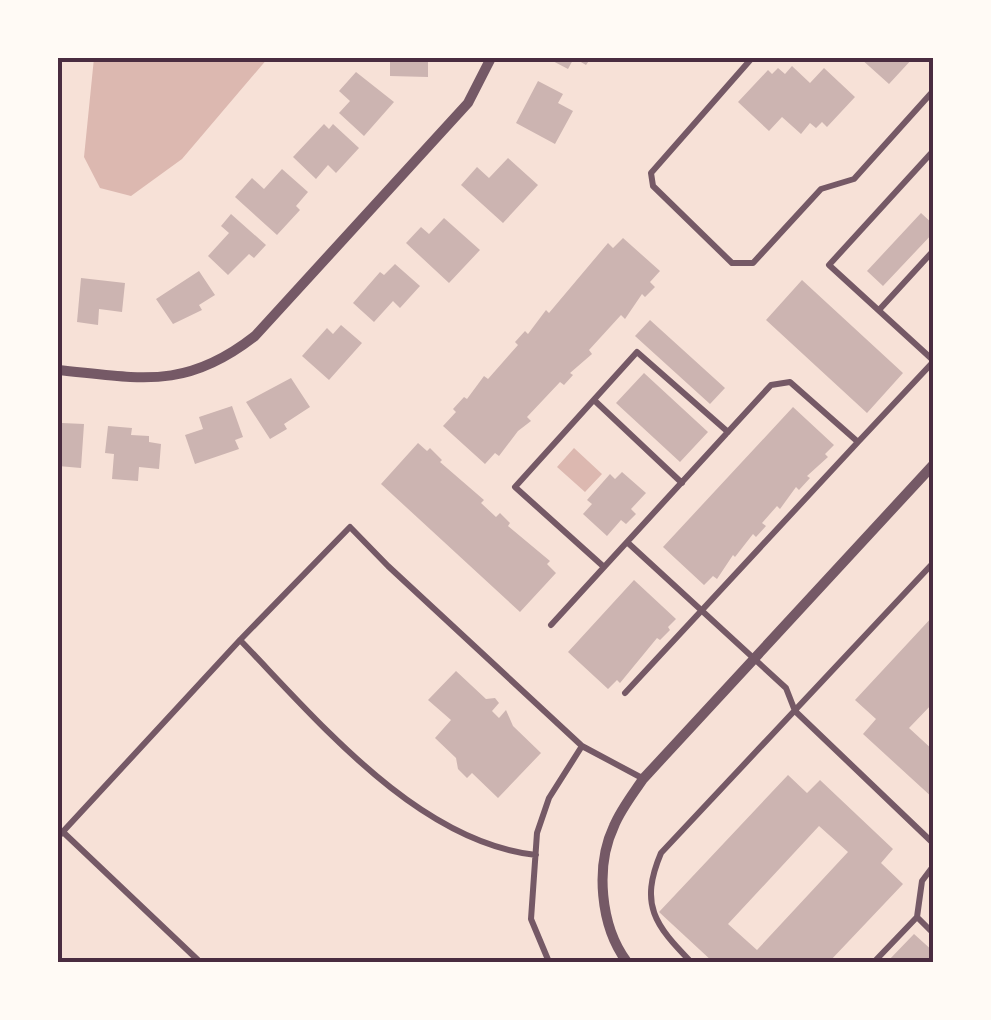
<svg xmlns="http://www.w3.org/2000/svg" width="991" height="1020" font-family="Raleway,sans-serif">
  <style>
    .water { fill: #dcb8b0 }
    .building { fill: #ccb4b1; fill-rule: evenodd }
    .lines { fill: none; stroke-linecap: round; stroke-linejoin: round }
    .service { stroke: #755966; stroke-width: 6 }
    .minor { stroke: #755966; stroke-width: 10 }
    .neatline { fill: none; stroke: #4a2c40; stroke-width: 4 }
  </style>
  <rect width="100%" height="100%" fill="#f7e1d7"/>
  <path class="water" d="M94 58H268L182 159 131 196 100 188 84 157Z
    M574 448 602 474 585 492 557 467Z"/>
  <path class="building" d="M390 58H428V77L390 76Z
    M547 58H591L586 65 574 58 568 69Z
    M860 58H913L889 84Z
    M792 66 810 83 824 68 855 97 827 127 822 122 816 128 810 123 801 134 782 117 769 131 738 102 768 70 772 74 778 68 785 74Z
    M356 72 394 102 364 136 339 113 350 101 339 91Z
    M538 81 563 94 558 103 573 111 555 144 516 123Z
    M324 124 329 129 333 124 359 148 336 173 328 165 316 179 293 157Z
    M508 158 538 185 503 223 461 185 477 167 489 178Z
    M282 169 308 192 296 206 300 210 277 235 235 197 252 178 264 189Z
    M921 213 934 225V232L883 286 867 271Z
    M231 214 266 245 254 258 249 254 228 275 208 256 229 233 221 226Z
    M444 218 480 250 449 283 406 243 421 227 429 234Z
    M623 238 660 271 650 282 655 287 645 297 642 294 625 319 621 315 589 350 592 354 570 373 573 375 564 385 560 382 527 417 531 421 518 431 499 456 495 453 485 464 443 426 456 412 453 409 464 397 467 399 484 376 488 379 518 345 515 342 525 331 528 334 546 310 549 313 608 243 613 248Z
    M395 264 420 286 400 308 393 301 374 322 353 303 380 272 384 275Z
    M199 271 215 295 199 305 202 310 173 324 156 299Z
    M81 278 125 283 122 312 99 309 98 325 77 322Z
    M802 280 903 373 867 413 766 320Z
    M650 320 725 388 710 404 635 336Z
    M341 325 362 343 329 380 302 356 327 328 333 334Z
    M644 373 708 432 680 462 616 403Z
    M291 378 310 407 284 424 287 429 270 439 246 402Z
    M232 406 243 437 235 440 239 449 195 464 185 435 203 429 199 417Z
    M793 407 834 445 825 454 828 457 807 476 810 478 799 490 796 487 780 509 777 506 762 523 766 526 756 537 753 534 735 557 733 555 717 579 713 576 704 585 663 547Z
    M62 423 84 424 81 468 58 466V433H61Z
    M108 426 132 428 131 435 149 436V442L161 444 159 469 139 467 138 481 112 479 114 454 105 453Z
    M418 443 427 451 430 448 442 460 440 462 484 500 481 503 496 517 500 513 510 523 508 526 550 561 547 564 556 573 520 612 381 484Z
    M622 472 646 493 631 509 636 514 626 524 621 520 607 536 583 514 592 504 587 500 610 474 615 479Z
    M634 580 676 619 668 627 670 630 660 640 657 638 620 683 617 680 608 689 568 652Z
    M934 615V702L909 728 934 751V799L863 734 876 719 855 700Z
    M456 671 486 699 495 698 499 703 492 711 499 718 506 710 513 726 541 753 498 798 472 773 467 778 458 769 456 758 435 738 451 720 428 700Z
    M788 775 807 793 820 780 893 849 881 863 903 884 829 962H713L659 912ZM819 826 848 852 757 950 728 924Z
    M914 934 934 952V962H887Z"/>
  <g class="lines">
    <path class="service" d="M752 58 651 173 653 186 732 263H753L821 189 854 179 934 90
      M934 150 829 265 934 361
      M879 310 934 250
      M594 400 682 483
      M858 442 934 361
      M604 567 515 487 637 352 728 432
      M551 625 627 542 786 688 795 711 934 844
      M240 640C319 722 418 842 536 855
      M625 693 858 442 790 382 771 385 627 542
      M63 832 200 962
      M58 837 240 640 350 527 388 566 582 746 642 778
      M934 865 922 881 917 917 934 934
      M549 962 531 919 537 833 549 798 582 746
      M691 962C655 925 639 905 661 853L934 562
      M874 962 917 917"/>
    <path class="minor" d="M58 370C140 378 185 391 255 336L468 103 491 58
      M627 962C600 926 595 866 614 826 621 809 633 794 643 779L934 464"/>
  </g>
  <rect width="991" height="1020" fill="none" stroke="#fffaf5" stroke-width="120"/>
  <rect x="60" y="60" width="871" height="900" class="neatline"/>
</svg>
